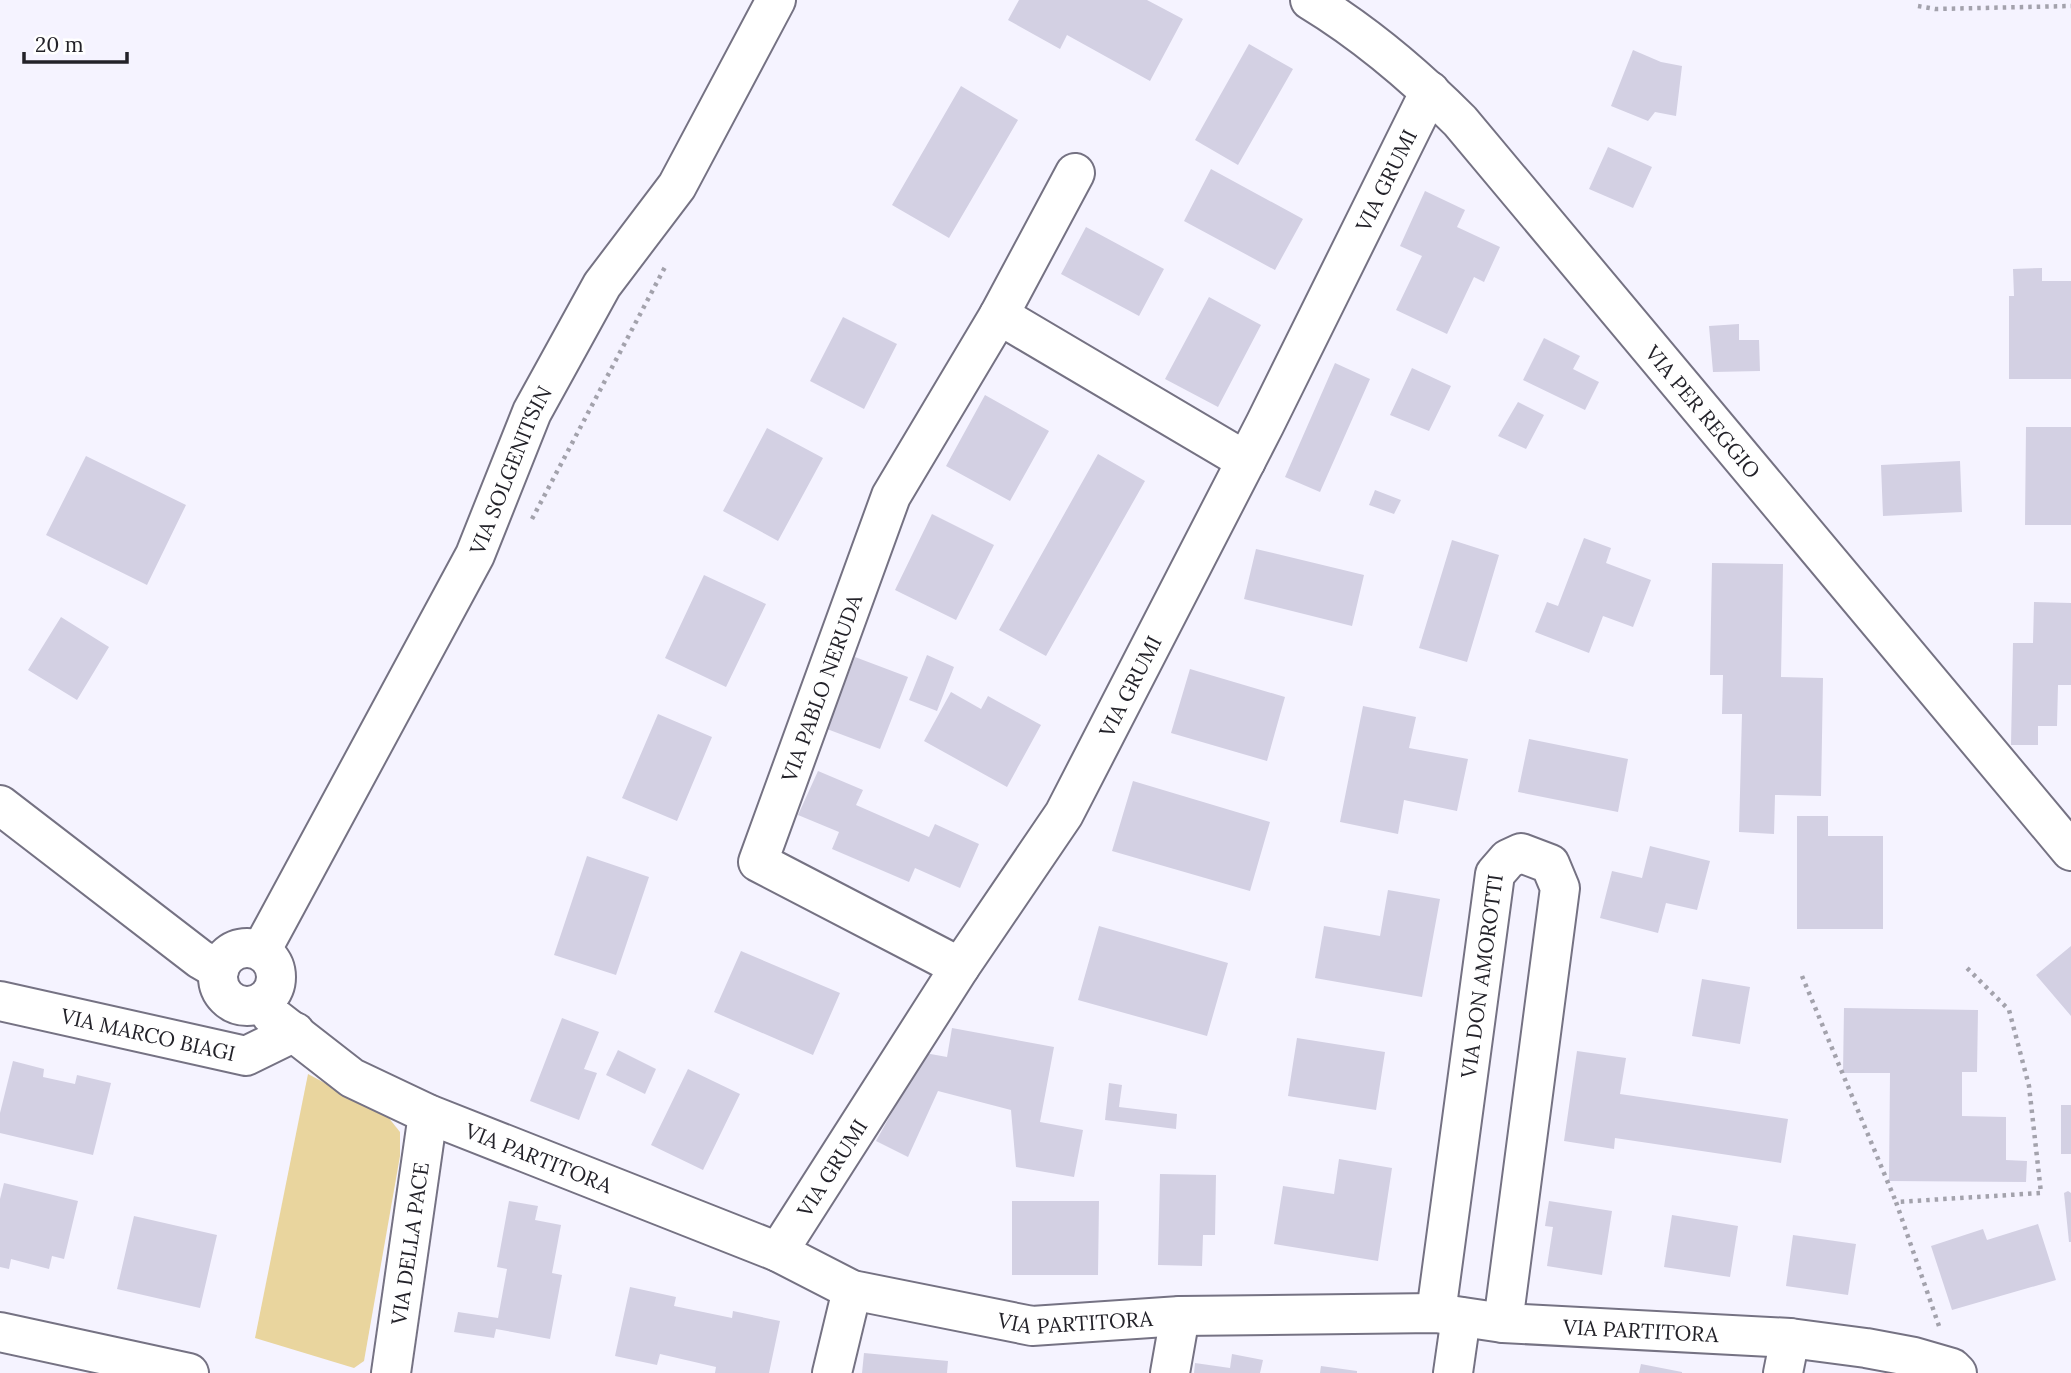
<svg xmlns="http://www.w3.org/2000/svg" width="2071" height="1373" font-family="Lora,serif">
  <style>
    .green { fill: #e9d59e }
    .building { fill: #d3d0e3 }
    .lines { fill: none; stroke-linecap: round; stroke-linejoin: round }
    .minor-casing { stroke: #757283; stroke-width: 42 }
    .tertiary-casing { stroke: #757283; stroke-width: 42 }
    .path { stroke: #a3a2ac; stroke-width: 4.5; stroke-dasharray: 3.5 5; stroke-linecap: butt }
    .minor { stroke: #fff; stroke-width: 38 }
    .tertiary { stroke: #fff; stroke-width: 38 }
    .labels { text-anchor: middle; dominant-baseline: central; stroke-width: 6; stroke-linejoin: round; paint-order: stroke }
    .street-label { font-size: 21px; fill: #232229; stroke: #fff }
  </style>
  <rect width="100%" height="100%" fill="#f5f3ff"/>
  <path class="green" d="M308 1074 388 1117 400 1132V1156L364 1361 354 1368 255 1338Z"/>
  <path class="building" d="M1019 0H1147L1183 19 1150 81 1067 35 1060 49 1008 20Z
    M1249 44 1293 69 1238 165 1195 140Z
    M1633 50 1661 62 1682 66 1676 116 1655 112 1648 121 1611 106Z
    M961 86 1018 120 949 238 892 205Z
    M1608 147 1652 167 1633 208 1589 189Z
    M1211 169 1303 219 1275 270 1184 221Z
    M1425 191 1465 210 1457 227 1500 247 1484 282 1474 277 1447 334 1396 310 1422 256 1400 246Z
    M1086 227 1164 269 1139 316 1061 274Z
    M2042 268V281H2071V379H2009V296H2014L2013 269Z
    M1209 297 1261 325 1218 407 1165 379Z
    M843 317 897 344 864 409 810 381Z
    M1739 324V340H1759L1760 371 1713 372 1709 326Z
    M1544 338 1580 356 1573 369 1599 382 1585 410 1523 380Z
    M1335 363 1370 379 1320 492 1285 477Z
    M1412 368 1451 386 1429 431 1390 415Z
    M985 395 1049 431 1010 501 946 466Z
    M1518 402 1544 415 1526 449 1498 436Z
    M2026 427H2071V525H2025Z
    M767 428 823 458 778 541 723 511Z
    M1098 454 1145 481 1046 656 999 630Z
    M86 456 186 505 147 585 46 535Z
    M1960 461 1962 512 1883 516 1881 465Z
    M1375 490 1401 500 1394 514 1369 505Z
    M932 514 994 545 956 620 895 590Z
    M1584 538 1611 548 1606 563 1651 580 1633 627 1603 616 1589 653 1535 632 1547 602 1558 606Z
    M1452 540 1499 555 1467 662 1419 648Z
    M1256 549 1364 575 1352 626 1244 599Z
    M1712 563 1783 564 1781 677 1823 678 1821 796 1775 795 1774 834 1739 832 1742 714H1722L1723 675H1710Z
    M704 575 766 604 726 687 665 658Z
    M2034 602 2071 603V685H2058L2057 726H2038V745H2011L2013 643H2033Z
    M61 617 109 647 77 700 28 670Z
    M927 655 954 667 937 711 909 700Z
    M855 657 908 677 880 749 827 729Z
    M1190 669 1285 697 1267 761 1171 733Z
    M951 692 981 709 988 696 1041 725 1007 787 924 741Z
    M1363 706 1416 717 1409 748 1468 759 1457 811 1404 800 1398 834 1340 822Z
    M658 714 712 737 677 821 622 798Z
    M1529 739 1628 759 1618 812 1518 792Z
    M818 771 863 790 856 805 929 837 935 824 979 844 960 888 915 868 909 882 832 849 839 832 798 815Z
    M1133 781 1270 822 1250 891 1112 851Z
    M1797 816H1828V836H1883V929H1797Z
    M1650 846 1710 861 1697 910 1666 903 1658 933 1600 918 1612 871 1642 878Z
    M587 856 649 877 616 975 554 955Z
    M1388 890 1440 899 1422 997 1315 978 1324 926 1380 936Z
    M1099 926 1228 963 1207 1036 1078 1000Z
    M2071 946V1016L2036 975Z
    M741 951 840 993 813 1055 714 1012Z
    M1702 979 1750 987 1740 1044 1692 1036Z
    M1844 1008 1978 1010 1977 1072H1962V1116L2006 1117V1160L2027 1161 2026 1182 1889 1181 1890 1073H1843Z
    M562 1018 599 1032 584 1069 597 1073 579 1120 530 1101Z
    M952 1028 1054 1047 1040 1122 1083 1130 1074 1177 1016 1167 1011 1110 938 1091 908 1157 876 1141 925 1053 947 1057Z
    M1297 1038 1385 1052 1376 1110 1288 1096Z
    M618 1050 656 1069 645 1094 606 1075Z
    M1577 1051 1626 1058 1620 1094 1788 1119 1781 1163 1615 1138 1614 1149 1564 1141Z
    M13 1061 44 1069 43 1077 75 1084 77 1075 111 1083 93 1155 0 1133V1113Z
    M688 1069 740 1094 703 1170 651 1145Z
    M1109 1083 1122 1085 1119 1107 1177 1114 1176 1129 1105 1120Z
    M2061 1105H2071V1154H2061Z
    M1339 1159 1392 1168 1378 1261 1274 1244 1283 1186 1334 1194Z
    M1160 1174 1216 1175 1215 1235H1203L1202 1266 1158 1265Z
    M4 1183 78 1201 64 1259 52 1256 49 1269 11 1259 9 1269 0 1267V1199Z
    M2068 1191 2071 1193V1242H2069L2064 1193Z
    M509 1201 538 1206 535 1220 561 1225 552 1273 562 1275 550 1339 496 1329 494 1338 454 1332 458 1312 498 1318 507 1269 497 1267Z
    M1012 1201H1099L1098 1275H1012Z
    M1549 1201 1612 1211 1602 1275 1547 1266 1553 1227 1545 1226Z
    M1672 1215 1738 1226 1730 1277 1664 1267Z
    M134 1216 217 1235 200 1308 117 1289Z
    M2038 1224 2056 1280 1952 1310 1931 1246 1983 1229 1987 1240Z
    M1793 1235 1856 1244 1848 1295 1786 1286Z
    M630 1287 676 1297 674 1306 732 1318 733 1311 780 1321 769 1373H715L716 1367 660 1354 657 1365 615 1356Z
    M864 1353 948 1361 947 1373H862Z
    M1232 1354 1263 1360 1260 1373H1194L1195 1363 1230 1368Z
    M1641 1364 1682 1372V1373H1639Z
    M1321 1366 1357 1371V1373H1320Z"/>
  <g class="lines">
    <g class="minor-casing">
      <g id="minor">
        <path d="M999 315 1075 173"/>
        <path d="M0 805 200 959 219 970"/>
        <circle cx="247" cy="977" r="29"/>
        <path id="s1" d="M960 967 758 862 891 496 999 315 1246 461"/>
        <path id="s2" d="M265 1000 271 1015 352 1078 428 1114 778 1252 852 1290 1032 1326 1180 1316 1436 1313 1503 1323 1790 1338 1866 1348 1914 1357 1952 1368 1957 1373"/>
        <path id="s3" d="M0 1001 246 1056 295 1032"/>
        <path id="s4" d="M778 1252 960 967 1064 814 1265 424 1430 91"/>
        <path id="s5" d="M1436 1313 1495 874 1508 859 1521 853 1550 864 1560 888 1503 1323"/>
        <path d="M0 1332 189 1373"/>
        <path id="s6" d="M391 1373 428 1114"/>
        <path d="M832 1373 852 1290"/>
        <path d="M1170 1373 1180 1316"/>
        <path d="M1453 1373 1461 1317"/>
        <path d="M1783 1373 1790 1338"/>
      </g>
    </g>
    <g class="tertiary-casing">
      <g id="tertiary">
        <path id="s7" d="M1310 0C1366 34 1414 75 1460 121L2071 851"/>
        <path id="s8" d="M261 951 475 555 532 412 602 285 677 186 776 0"/>
      </g>
    </g>
    <path class="path" d="M1918 6 1935 9 2071 6
      M532 519 665 267
      M1802 976 1896 1202
      M1939 1326 1896 1202 2041 1193 2029 1086 2009 1010 1966 967"/>
    <use href="#minor" class="minor"/>
    <use href="#tertiary" class="tertiary"/>
  </g>
  <g class="labels">
    <g class="street-label">
      <text stroke="none"><textPath href="#s4" startOffset="1234">VIA GRUMI</textPath></text>
      <text stroke="none"><textPath href="#s7" startOffset="572">VIA PER REGGIO</textPath></text>
      <text stroke="none"><textPath href="#s8" startOffset="542">VIA SOLGENITSIN</textPath></text>
      <text stroke="none"><textPath href="#s1" startOffset="413">VIA PABLO NERUDA</textPath></text>
      <text stroke="none"><textPath href="#s4" startOffset="667">VIA GRUMI</textPath></text>
      <text stroke="none"><textPath href="#s5" startOffset="340">VIA DON AMOROTTI</textPath></text>
      <text stroke="none"><textPath href="#s3" startOffset="152">VIA MARCO BIAGI</textPath></text>
      <text stroke="none"><textPath href="#s2" startOffset="322">VIA PARTITORA</textPath></text>
      <text stroke="none"><textPath href="#s4" startOffset="100">VIA GRUMI</textPath></text>
      <text stroke="none"><textPath href="#s6" startOffset="131">VIA DELLA PACE</textPath></text>
      <text stroke="none"><textPath href="#s2" startOffset="889">VIA PARTITORA</textPath></text>
      <text stroke="none"><textPath href="#s2" startOffset="1456">VIA PARTITORA</textPath></text>
    </g>
  </g>
  <path d="M24 52v10h103v-10" fill="none" stroke="#232229" stroke-width="3.5"/>
  <text x="35" y="52" font-size="21" fill="#232229" stroke="#ffffff" stroke-width="5" paint-order="stroke">20 m</text>
</svg>
